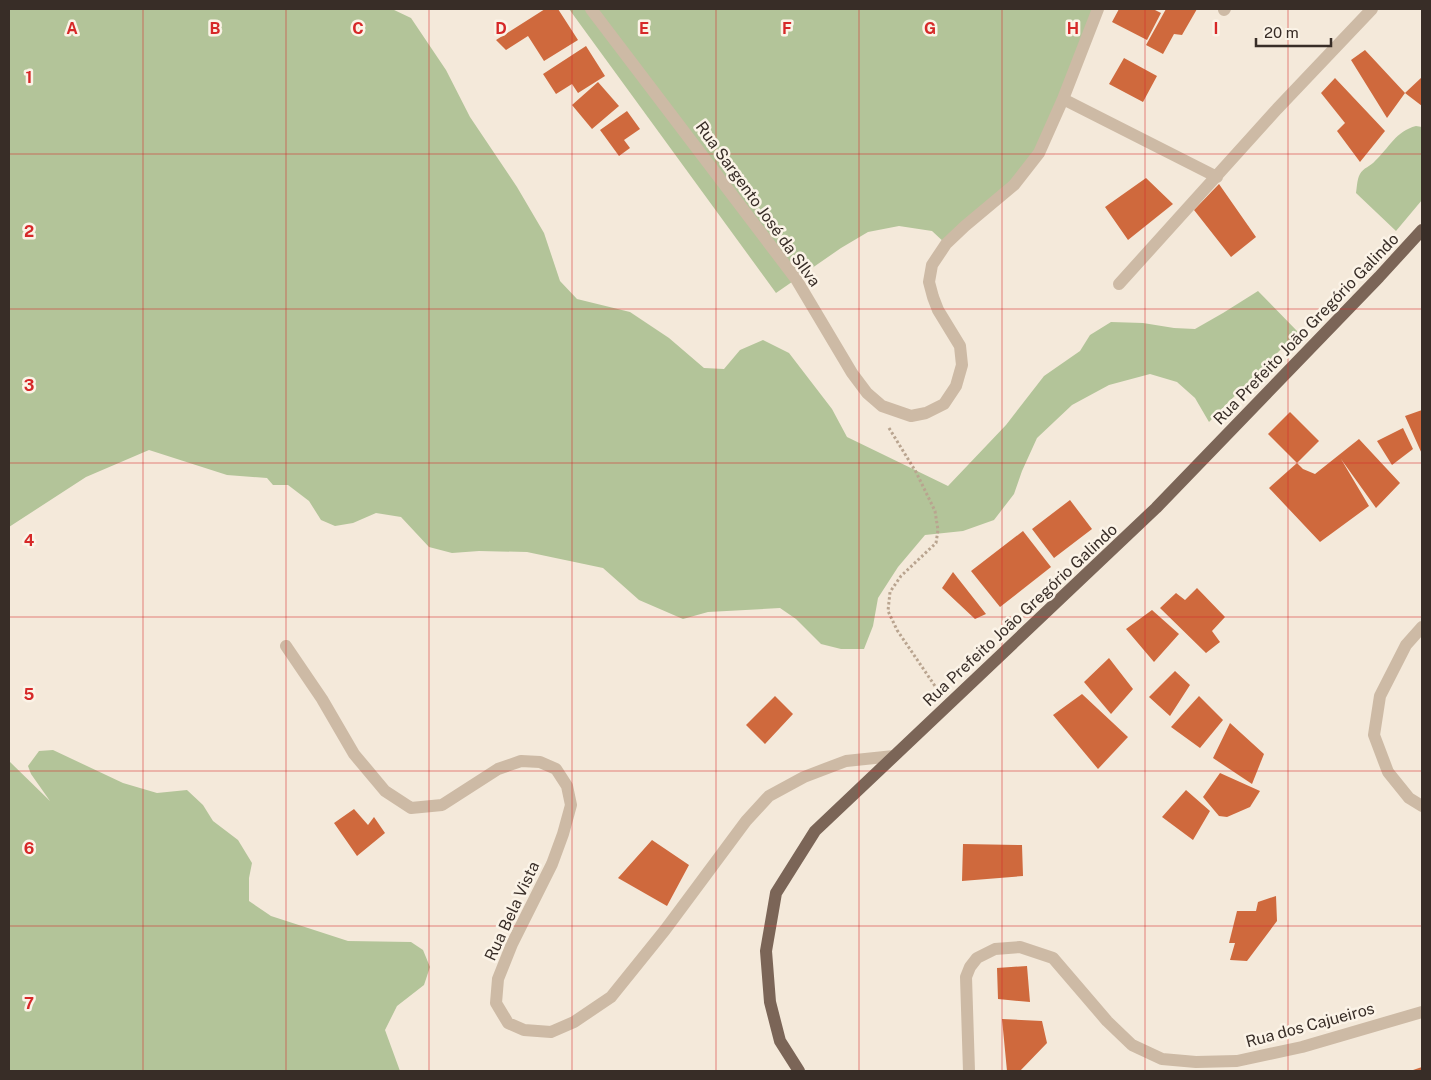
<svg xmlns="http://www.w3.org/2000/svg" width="1431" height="1080" font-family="'Public Sans',sans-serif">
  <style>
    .green { fill: #b3c499 }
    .building { fill: #cf693d }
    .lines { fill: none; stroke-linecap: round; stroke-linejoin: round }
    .path { stroke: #b9a48f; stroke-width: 3; stroke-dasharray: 2.5 2.5; stroke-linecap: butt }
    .minor { stroke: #cdbaa5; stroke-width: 12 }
    .major { stroke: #7b6557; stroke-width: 12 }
    .grid { fill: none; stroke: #d62828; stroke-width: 1; stroke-opacity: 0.55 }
    .labels { text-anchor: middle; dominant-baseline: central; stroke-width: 5; stroke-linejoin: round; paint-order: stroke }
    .street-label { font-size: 16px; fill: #382d27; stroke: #fbf3e7 }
    .grid-label { font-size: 16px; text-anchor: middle; font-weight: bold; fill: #d62828; stroke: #fbf3e7; stroke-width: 5; stroke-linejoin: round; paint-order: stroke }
  </style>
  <rect width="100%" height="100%" fill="#f4e9da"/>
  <path class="green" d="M9 9H392L411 18 446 70 470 117 517 187 544 233 560 281 577 299 630 312 669 338 704 368 724 369 740 350 763 340 789 353 832 409 847 437 948 486 1006 425 1044 376 1080 351 1090 335 1111 322 1143 323 1174 328 1195 329 1223 313 1258 291 1298 332 1209 422 1195 398 1177 382 1150 374 1109 385 1072 405 1037 438 1022 471 1014 494 994 520 963 531 925 535 898 567 878 598 873 626 864 649H841L821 644 796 619 780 608 708 612 683 619 639 600 603 568 527 552 479 551 452 553 429 547 401 517 376 513 353 523 335 526 321 520 309 501 288 485H273L267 478 227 475 149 450 86 477 9 527Z
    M569 9H1098L1039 153 946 244 932 231 899 226 868 232 841 248 776 293Z
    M1416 126 1422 127V200L1396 231 1356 193C1357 187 1357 179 1360 174 1363 168 1371 166 1375 161 1389 148 1396 131 1416 126Z
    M53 750 123 783 157 793 187 790 203 805 213 821 238 840 252 863 249 878V901L271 916 348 941 411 942 423 950 430 967 424 985 397 1006 385 1030 400 1071H9V761L50 801 31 774 28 766 39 751Z"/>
  <path class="building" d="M545 9H558L578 40 544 61 528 36 506 50 496 40Z
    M1119 9H1153L1161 13 1147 40 1112 22Z
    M1166 9H1197L1182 35 1174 34 1163 54 1146 45Z
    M586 46 605 76 578 93 572 84 556 94 543 74Z
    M1365 50 1405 93 1387 118 1351 60Z
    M1124 58 1157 76 1143 102 1109 84Z
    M1422 77V106L1405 93Z
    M1335 78 1385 131 1360 162 1337 131 1345 123 1321 93Z
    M598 82 619 106 592 129 572 105Z
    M627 111 640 129 624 140 630 148 619 156 600 130Z
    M1146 178 1173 204 1128 240 1105 207Z
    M1219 184 1256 237 1231 257 1194 210Z
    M1422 410V454L1405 416Z
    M1290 412 1319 441 1297 463 1268 434Z
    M1403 428 1413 449 1392 465 1377 441Z
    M1359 439 1400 483 1376 508 1341 459 1369 506 1320 542 1269 488 1297 463 1303 469 1315 474Z
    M1070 500 1092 529 1054 558 1032 529Z
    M1023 531 1051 567 1000 607 971 571Z
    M953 572 986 614 975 619 942 588Z
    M1197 588 1225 617 1212 631 1220 642 1206 653 1160 608 1176 593 1185 600Z
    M1152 610 1179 634 1154 662 1126 629Z
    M1109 658 1133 689 1111 714 1084 682Z
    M1175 671 1190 685 1170 716 1149 697Z
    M1082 694 1128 737 1098 769 1053 715Z
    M775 696 793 714 765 744 746 725Z
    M1199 696 1223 720 1200 748 1171 727Z
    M1230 723 1264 754 1252 784 1213 758Z
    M1220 773 1260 791 1250 807 1227 817 1219 816 1203 797Z
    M1186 790 1210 811 1193 840 1162 817Z
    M354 809 368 825 374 817 385 833 357 856 334 823Z
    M652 840 689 865 667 906 618 878Z
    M963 844 1022 845 1023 876 962 881Z
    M1276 896 1277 921 1247 961 1230 960 1235 943H1229L1237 911H1256L1258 902Z
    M1027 966 1030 1002 998 999 997 968Z
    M1002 1019 1042 1021 1047 1043 1020 1071H1007Z
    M1422 1067V1071H1410Z"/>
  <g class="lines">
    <path class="path" d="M889 428 916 472 935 511 938 530 936 543 901 576 890 592 888 611 897 630 937 689"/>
    <path class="minor" d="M591 9 796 279 852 373 867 393 882 406 911 416 926 413 944 404 956 386 962 365 960 346 938 310 933 297 929 282 932 265 946 244 965 226 1014 185 1039 153 1063 99 1098 9
      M1224 10 1225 9
      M1063 99 1217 177
      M1119 284 1277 109 1372 9
      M1422 627 1406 645 1380 696 1374 735 1388 772 1409 798 1422 806
      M286 646 322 699 354 754 385 791 411 808 442 805 498 769 521 761 540 762 556 769 567 786 571 805 563 834 552 864 512 944 498 979 496 1003 508 1023 524 1030 551 1032 574 1022 611 997 665 930 746 821 769 796 804 777 846 761 894 756
      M969 1071 966 977 970 967 977 958 995 949 1020 947 1053 958 1107 1021 1132 1045 1162 1059 1196 1062 1237 1061 1302 1047 1422 1012"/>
    <path class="major" d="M799 1071 780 1041 770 1002 766 951 776 893 815 831 1156 508 1379 277 1422 230"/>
  </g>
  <path class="grid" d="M143 9V1071M286 9V1071M429 9V1071M572 9V1071M716 9V1071M859 9V1071M1002 9V1071M1145 9V1071M1288 9V1071M9 154H1422M9 309H1422M9 463H1422M9 617H1422M9 771H1422M9 926H1422"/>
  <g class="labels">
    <g class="street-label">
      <text transform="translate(758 204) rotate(54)">Rua Sargento José da SIlva</text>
      <text transform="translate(1306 329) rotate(-46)">Rua Prefeito João Gregório Galindo</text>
      <text transform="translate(1020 615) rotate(-43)">Rua Prefeito João Gregório Galindo</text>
      <text transform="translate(512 911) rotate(-65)">Rua Bela Vista</text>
      <text transform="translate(1310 1025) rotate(-15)">Rua dos Cajueiros</text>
    </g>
  </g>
  <g class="grid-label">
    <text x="72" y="34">A</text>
    <text x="215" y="34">B</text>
    <text x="358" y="34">C</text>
    <text x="501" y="34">D</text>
    <text x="644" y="34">E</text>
    <text x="787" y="34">F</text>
    <text x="930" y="34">G</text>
    <text x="1073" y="34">H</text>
    <text x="1216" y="34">I</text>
    <text x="29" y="83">1</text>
    <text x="29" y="237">2</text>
    <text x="29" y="391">3</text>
    <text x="29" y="546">4</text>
    <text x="29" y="700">5</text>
    <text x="29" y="854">6</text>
    <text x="29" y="1009">7</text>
  </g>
  <rect width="1431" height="1080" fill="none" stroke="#382d27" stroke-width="20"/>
  <path d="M1256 38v8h75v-8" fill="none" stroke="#382d27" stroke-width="2.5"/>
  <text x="1264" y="38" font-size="15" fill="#382d27" stroke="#fbf3e7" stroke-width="4" paint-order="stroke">20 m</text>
</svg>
